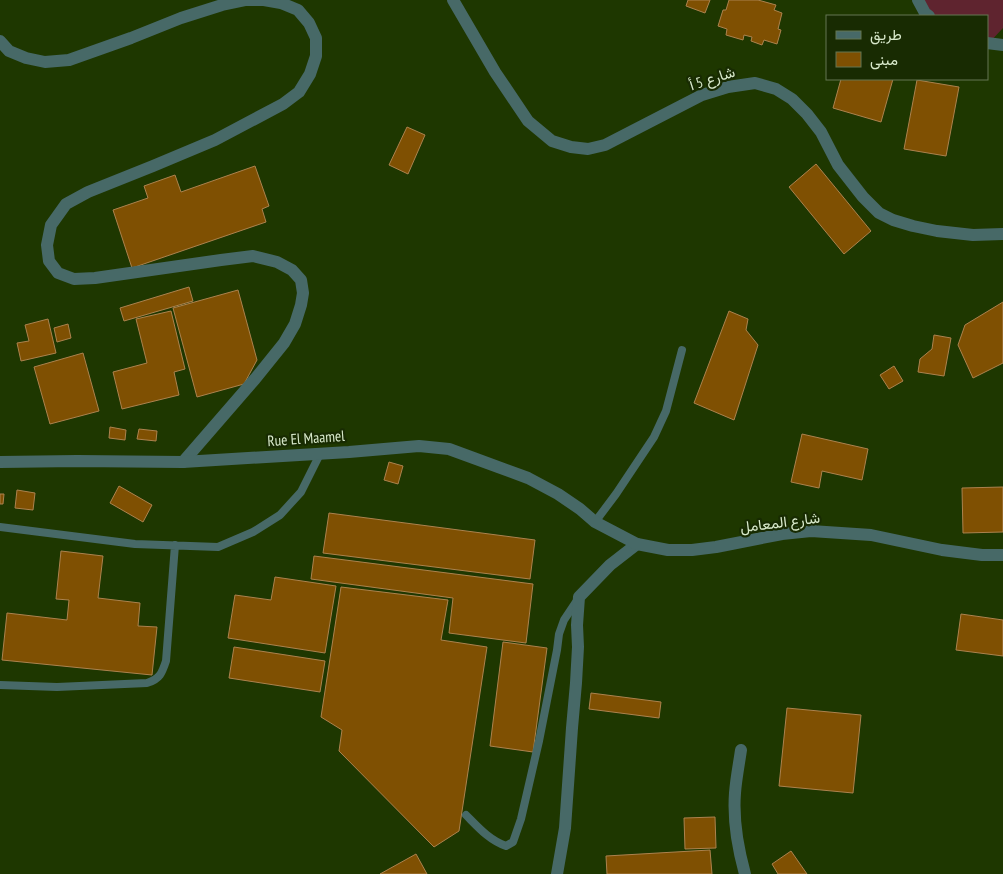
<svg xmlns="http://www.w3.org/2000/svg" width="1003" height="874" font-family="'PT Sans Narrow',Vazirmatn,sans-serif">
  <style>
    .green { fill: #5f242f }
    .building { fill: #7f5002; stroke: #ac824e }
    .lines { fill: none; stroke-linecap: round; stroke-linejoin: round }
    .service { stroke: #476967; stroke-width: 8 }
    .minor { stroke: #476967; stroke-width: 12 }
    .tertiary { stroke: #476967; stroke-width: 12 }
    .labels { text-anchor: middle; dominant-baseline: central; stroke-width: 4.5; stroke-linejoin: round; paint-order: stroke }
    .street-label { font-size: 15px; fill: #d8e9cb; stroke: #182b02 }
  </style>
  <rect width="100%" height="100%" fill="#1e3700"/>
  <path class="green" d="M923 0H1003V28L987 45V16H933Z"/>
  <path class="building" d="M688 0H710L705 13 686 6Z
    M729 0H758L776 5 774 10 782 13 778 29 781 30 777 44 764 40 762 45 751 41 752 37 744 35 743 40 726 35 727 29 718 26 723 10H726Z
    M841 79H893L881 122 833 108Z
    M917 80 959 87 946 156 904 149Z
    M407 127 425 135 408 174 389 165Z
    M816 164 871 231 844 254 789 187Z
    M255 166 269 206 262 209 266 222 132 268 113 210 148 198 144 186 175 175 181 192Z
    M189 287 193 301 124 321 120 308Z
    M238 290 257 360 244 384 197 397 173 308Z
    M1003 302V363L973 378 958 345 965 325Z
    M171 311 185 369 174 372 179 395 122 409 113 372 147 363 136 319Z
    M729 311 748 319 746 330 758 345 734 420 694 403Z
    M48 319 56 353 21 361 17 343 29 341 25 325Z
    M68 324 71 338 57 342 54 328Z
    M934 335 951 338 944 376 918 372 920 359 932 349Z
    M83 353 99 411 50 424 34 367Z
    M894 366 903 381 889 389 880 375Z
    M110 427 126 430 125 440 109 438Z
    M139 429 157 431 156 441 137 439Z
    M802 434 868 449 862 480 822 471 819 488 791 482Z
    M389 462 403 466 398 484 384 480Z
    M119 486 152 505 143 522 110 503Z
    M1003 487V532L963 533 962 488Z
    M17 490 35 493 33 510 15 508Z
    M0 494H4L3 504H0Z
    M329 513 535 540 530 579 323 553Z
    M61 551 103 556 98 598 140 603 138 626 157 627 152 675 2 660 7 613 67 620 69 600 56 599Z
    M314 556 533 584 526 643 449 633 453 598 311 579Z
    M275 577 336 586 325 653 228 638 235 595 271 600Z
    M341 587 448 600 441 640 487 647 459 831 434 847 339 751 342 730 321 717Z
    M961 614 1003 620V656L956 650Z
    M503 642 547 648 533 752 490 746Z
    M234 647 325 661 320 692 229 678Z
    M591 693 661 702 659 718 589 709Z
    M787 708 861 715 853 793 779 786Z
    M715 817 716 848 685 849 684 818Z
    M710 850 712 874H607L606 856Z
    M791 851 807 874H778L772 864Z
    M416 854 427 874H380Z"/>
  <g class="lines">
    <path class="service" d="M595 522 616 494 654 437 666 411 682 350
      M0 527 135 544 218 547 253 532 280 515 301 492 320 454
      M0 685 57 687 147 683C160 679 162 673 166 661L175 545
      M466 815C478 827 489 840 506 846L513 842 521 819 539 741 557 650 559 634 564 620 578 599"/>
    <path class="minor" d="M453 0 495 72 528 121 552 141 571 147 588 149 605 145 702 95 728 87 755 83 776 89 792 99 807 114 821 132 838 165 863 197 879 213 893 220 913 226 937 231 973 235 1003 234
      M918 0 925 13 929 16
      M0 41 9 51 26 58 45 62 69 60 131 38 181 18 222 5 246 0H264L281 3 298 10 309 23 316 38V56L310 74 299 92 283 104 215 140 153 166 88 192 66 204 51 225 47 245 49 261 58 273 74 279 95 278 221 260 253 256 277 262 292 270 301 280 303 293 301 305 295 324 284 343 255 379 183 462
      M987 43 1003 45
      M741 750C739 764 736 779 735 793 733 819 738 849 745 874
      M557 874 565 828 572 728 576 683 578 647 577 625 579 597 610 565 637 544"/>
    <path class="tertiary" d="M0 462 77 461 183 462 349 452 419 446 449 449 528 478 558 494 580 509 595 522 637 544 668 550H692L716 547 782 534 811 531 871 535 942 550 982 555H1003"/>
  </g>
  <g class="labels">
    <g class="street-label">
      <text transform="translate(712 78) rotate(-18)">شارع 5 أ</text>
      <text transform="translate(306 438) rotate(-4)">Rue El Maamel</text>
      <text transform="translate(780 522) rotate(-7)">شارع المعامل</text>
    </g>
  </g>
  <rect x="826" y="15" width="162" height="65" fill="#182b02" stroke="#657752"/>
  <rect x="836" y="31" width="25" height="8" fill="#476967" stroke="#657752"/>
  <text x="870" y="40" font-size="15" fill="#d8e9cb">طريق</text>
  <rect x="836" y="52" width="25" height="15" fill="#7f5002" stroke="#657752"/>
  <text x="870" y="65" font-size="15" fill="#d8e9cb">مبنى</text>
</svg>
